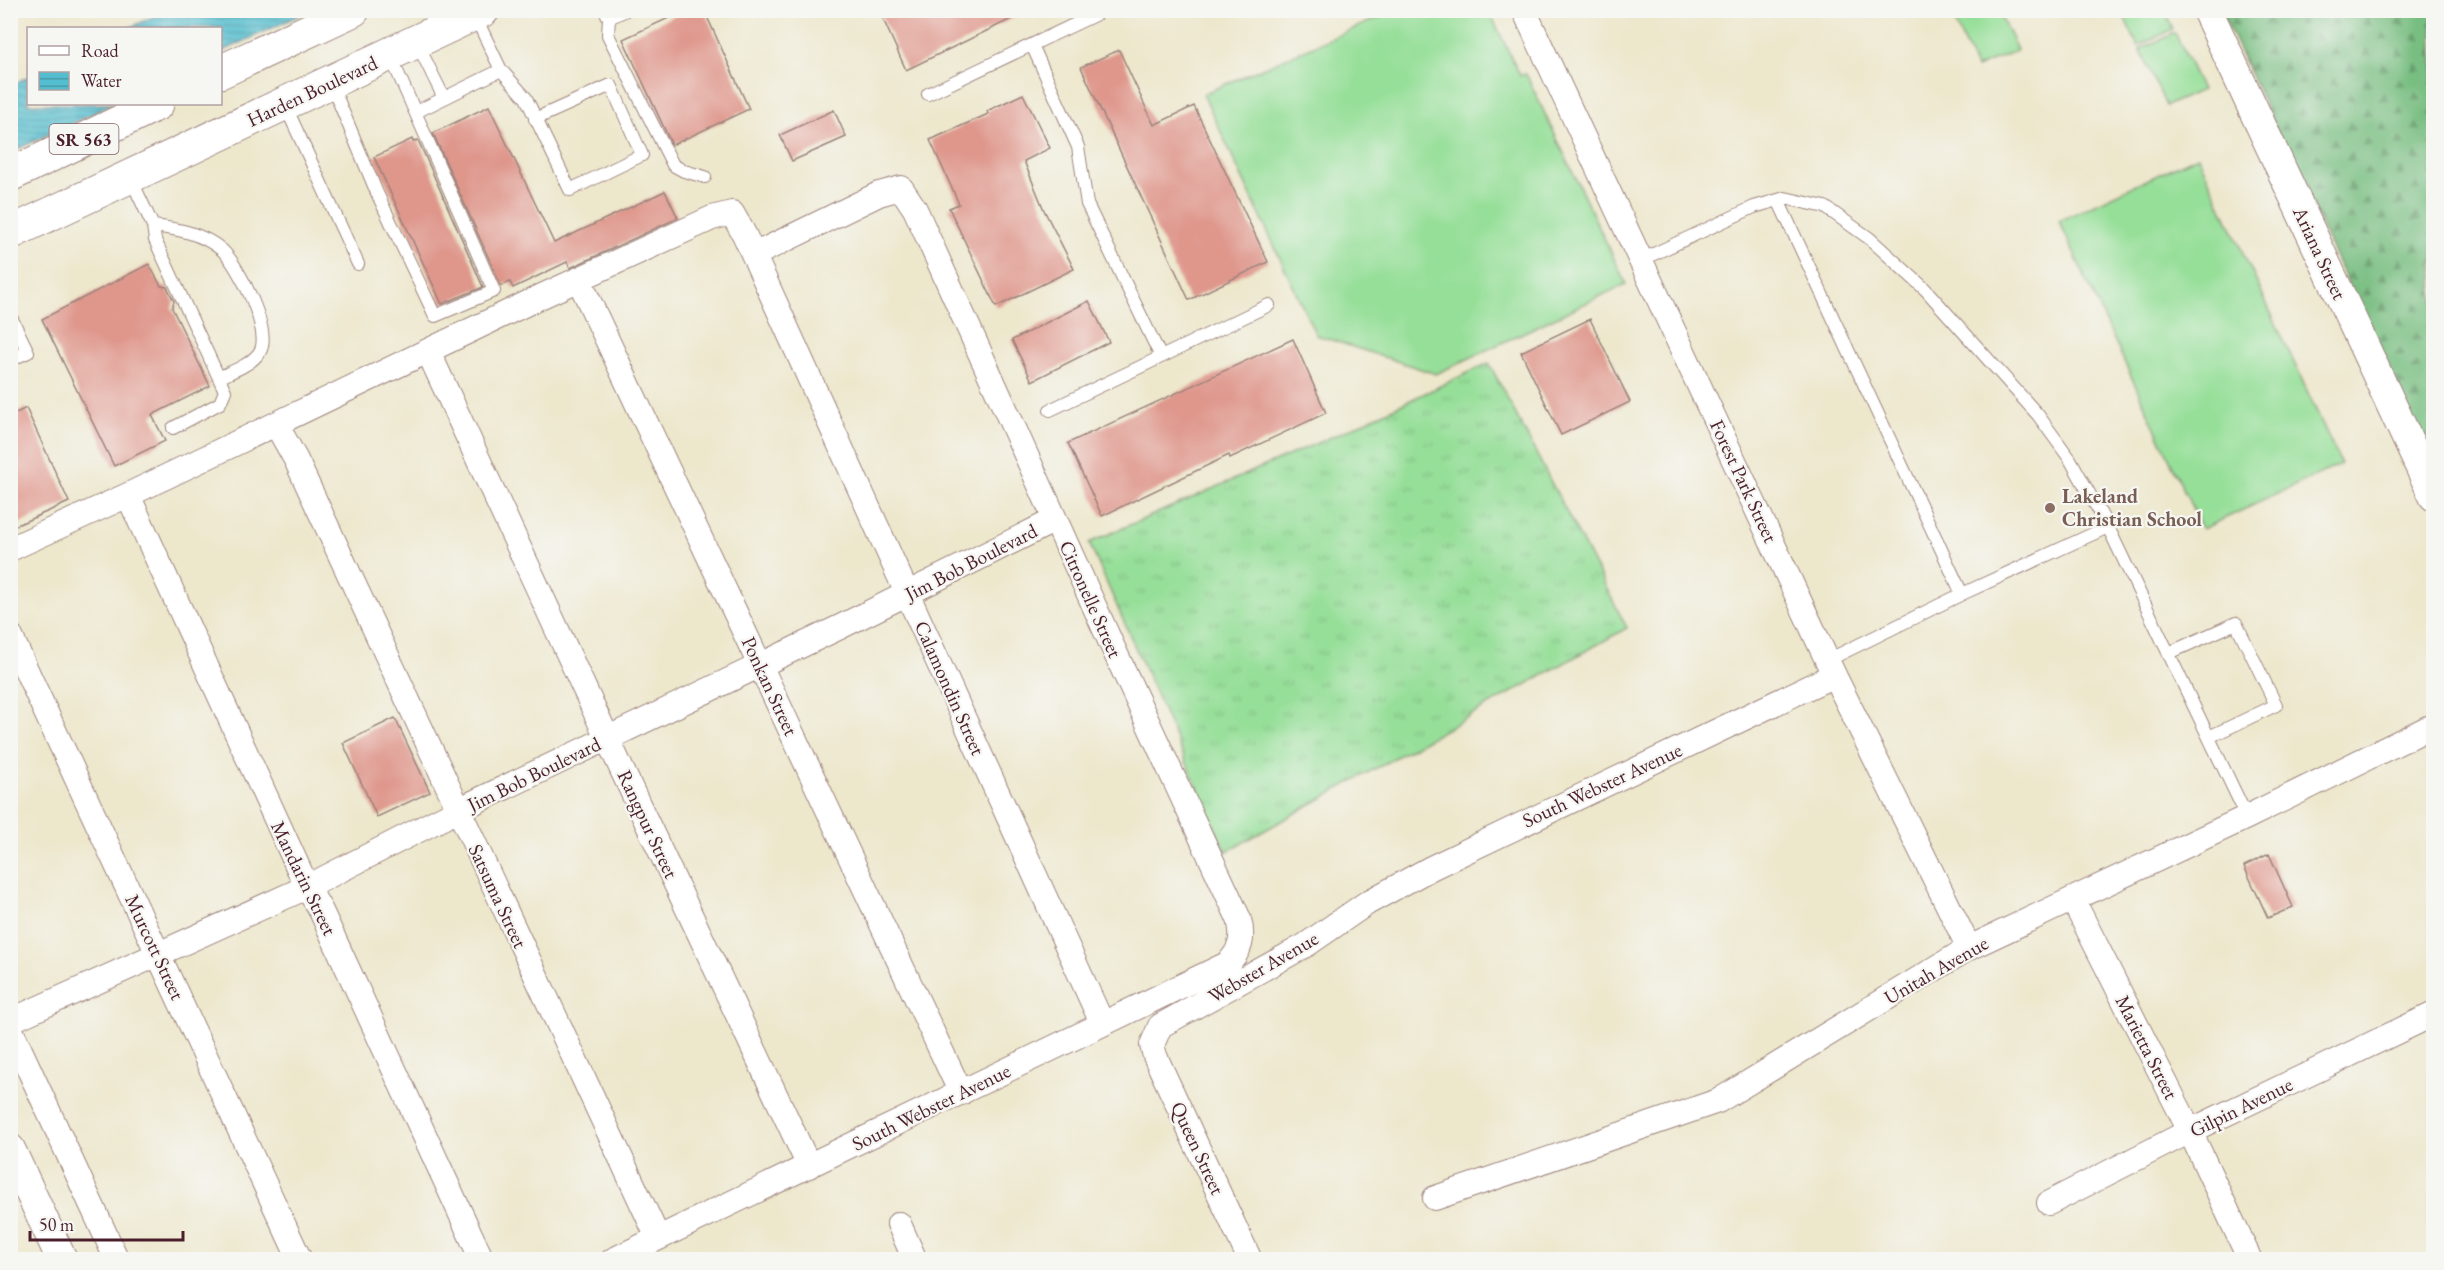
<svg xmlns="http://www.w3.org/2000/svg" width="2444" height="1270" font-family="'EB Garamond',serif">
  <style>
    .grass { fill: url(#grass-tufts); stroke: #707f62; stroke-width: 1.5 }
    .forest { fill: url(#forest-firs); stroke: #616e56; stroke-width: 1.5 }
    .pitch { fill: #96df99; stroke: #707f62; stroke-width: 1.5 }
    .water { fill: url(#water-rules); stroke: #4e6e7d; stroke-width: 1.5 }
    .building { fill: #df978c }
    .lines { fill: none; stroke-linecap: round; stroke-linejoin: round }
    .service-casing { stroke: #9c837c; stroke-width: 14 }
    .minor-casing { stroke: #9c837c; stroke-width: 26 }
    .tertiary-casing { stroke: #9c837c; stroke-width: 32 }
    .primary-casing { stroke: #9c837c; stroke-width: 35 }
    .service { stroke: #fff; stroke-width: 12 }
    .minor { stroke: #fff; stroke-width: 24 }
    .tertiary { stroke: #fff; stroke-width: 30 }
    .primary { stroke: #fff; stroke-width: 33 }
    .education-dot { fill: #8d6e63; stroke: #f6f6f2; stroke-width: 2 }
    .labels { text-anchor: middle; dominant-baseline: central; stroke-width: 4.5; stroke-linejoin: round; paint-order: stroke }
    .shield { fill: #f6f6f2; stroke: #7e6067; stroke-width: 1.5 }
    .shield-label { font-size: 18px; font-weight: bold; fill: #4a1f2b }
    .street-label { font-size: 20px; fill: #4a1f2b; stroke: #f6f6f2 }
    .education-label { font-size: 20px; font-weight: bold; fill: #785e54; stroke: #f6f6f2; text-anchor: start }
  </style>
  <defs>
    <pattern id="grass-tufts" width="24" height="20" patternUnits="userSpaceOnUse" patternTransform="scale(1.5)"><rect width="24" height="20" fill="#96df99"/><path d="M3 7l-1-3M5 7V3M7 7l1-3M15 17l-1-3M17 17v-4M19 17l1-3" fill="none" stroke="#83bf84"/></pattern>
    <pattern id="forest-firs" width="22" height="20" patternUnits="userSpaceOnUse" patternTransform="scale(1.5)"><rect width="22" height="20" fill="#78be81"/><path d="M5 1l3.5 6h-7zM16 11l3.5 6h-7z" fill="#649a6a"/></pattern>
    <pattern id="water-rules" width="6" height="5" patternUnits="userSpaceOnUse" patternTransform="scale(1.5)"><rect width="6" height="5" fill="#53becf"/><path d="M0 2.5h6" fill="none" stroke="#479aa8"/></pattern>
  </defs>
  <rect width="100%" height="100%" fill="#f6f6f2"/>
  <filter id="ink" filterUnits="userSpaceOnUse"><feTurbulence type="fractalNoise" baseFrequency=".0167" numOctaves="2"/><feDisplacementMap in="SourceGraphic" scale="12" xChannelSelector="R" yChannelSelector="G"/><feConvolveMatrix kernelMatrix="1 2 1 2 8 2 1 2 1" color-interpolation-filters="sRGB"/></filter>
  <filter id="wash" filterUnits="userSpaceOnUse"><feTurbulence type="fractalNoise" baseFrequency=".008" numOctaves="4" result="noise"/><feDisplacementMap in="SourceGraphic" scale="24" xChannelSelector="R" yChannelSelector="G"/><feGaussianBlur stdDeviation="1.35" result="paint"/><feColorMatrix in="noise" values="0 0 0 0 0 0 0 0 0 0 0 0 0 0 0 0 0 1.4 0 .05"/><feComposite in="paint" operator="in"/></filter>
  <g filter="url(#wash)">
    <rect width="100%" height="100%" fill="#ede7cc"/>
    <path class="grass" d="M1489 363 1627 628 1226 852 1089 543 1347 430Z"/>
    <path class="forest" d="M2221 11H2433L2434 439 2423 445Z"/>
    <path class="pitch" d="M1394 11H1489L1520 75 1526 74 1626 284 1436 374 1316 335 1203 94Z
      M1949 11H1998L2017 50 1976 68Z
      M2121 11H2165L2173 29 2138 46Z
      M2175 33 2202 90 2166 106 2140 49Z
      M2198 156 2341 464 2202 529 2059 221Z"/>
    <path class="water" d="M166 11V10L308 11 221 52 220 28H129Z
      M28 77V104H113L11 152V85Z"/>
    <g id="blocks">
      <path class="building" d="M686 10H704L749 109 672 145 623 39Z
        M879 10H1030L906 70Z
        M1119 50 1154 125 1194 106 1268 262 1189 300 1081 67Z
        M1023 94 1050 148 1024 161 1044 210 1074 269 996 307 949 208 959 204 930 140 988 114 987 111Z
        M489 106 554 243 665 191 678 218 570 268 567 262 513 288 510 282 501 286 433 133Z
        M834 110 846 137 792 161 780 135Z
        M412 139 413 142 418 140 483 287 442 304 374 157Z
        M149 264 161 286 167 287 174 301 172 308 210 386 152 415 165 441 114 466 42 319Z
        M1089 301 1109 342 1032 381 1012 340Z
        M1590 319 1630 402 1561 435 1521 352Z
        M1293 339 1326 413 1230 458 1229 455 1102 516 1068 443Z
        M26 408 69 502 10 528V416Z
        M395 718 430 792 377 817 343 743Z
        M2269 854 2293 907 2268 918 2244 866Z"/>
    </g>
  </g>
  <g filter="url(#ink)">
    <use href="#blocks" fill-opacity="0" stroke="#9c837c" stroke-width="1.5"/>
    <g class="lines">
      <g class="service-casing">
        <path id="service" d="M605 10 609 18 608 35 673 165 684 171 705 177
          M475 16 501 70 526 98 570 190 642 155 611 85 535 119
          M609 18 626 10
          M417 43 444 98
          M1032 45 1078 147 1087 204 1161 357 1269 305
          M331 83 377 193 435 316 494 291 390 55
          M928 94 1105 10
          M285 105 358 264
          M416 112 501 70
          M131 179 153 226 155 240 225 391 220 403 173 428
          M1778 200 1962 594
          M153 226C178 229 202 233 222 250 238 264 274 334 259 353 250 365 233 371 220 377
          M1641 260 1754 207 1785 198 1825 207 1869 238 1925 289 2038 415 2070 459 2108 527 2247 817
          M10 315 28 352 10 360
          M1050 410 1161 357
          M2169 653 2236 623 2276 705 2209 737
          M1828 660 1962 594 2108 527"/>
      </g>
      <g class="minor-casing">
        <path id="minor" d="M1524 10 1834 675 1969 948
          M579 280 961 1093
          M428 351 623 772 809 1166
          M276 424 296 460 658 1238
          M128 495 307 887 321 911 482 1260
          M10 549 128 495 542 296 712 218 732 213 744 234 1102 1023
          M10 635 300 1260
          M2073 900 2190 1131 2250 1260
          M10 1021 307 887 458 810 840 627 1055 520
          M10 1028 117 1260
          M1435 1198 1718 1101 1969 948 2247 817 2434 725
          M2049 1203 2190 1131 2434 1014
          M899 1224 915 1260
          M613 1260 1227 964C1241 951 1244 938 1239 919L1115 652 915 209 901 188 879 194 754 255
          M1250 1260 1155 1056 1152 1045 1160 1026 1306 945 1367 903 1431 868 1834 675"/>
      </g>
      <g class="tertiary-casing">
        <path id="tertiary" d="M2207 10 2434 496
          M10 1149 62 1260"/>
      </g>
      <g class="primary-casing">
        <path id="primary" d="M220 72 353 10
          M10 175 157 104
          M10 233 483 10"/>
      </g>
      <use href="#service" class="service"/>
      <use href="#minor" class="minor"/>
      <use href="#tertiary" class="tertiary"/>
      <use href="#primary" class="primary"/>
    </g>
  </g>
  <circle class="education-dot" cx="2050" cy="508" r="6"/>
  <g class="labels">
    <rect class="shield" x="49.5" y="124" width="69" height="30" rx="4.5"/>
    <g class="shield-label">
      <text x="84" y="139">SR 563</text>
    </g>
    <g class="street-label">
      <text transform="translate(312 91) rotate(-25)">Harden Boulevard</text>
      <text transform="translate(2320 253) rotate(65)">Ariana Street</text>
      <text transform="translate(1744 481) rotate(65)">Forest Park Street</text>
      <text transform="translate(971 562) rotate(-27)">Jim Bob Boulevard</text>
      <text transform="translate(1091 599) rotate(66)">Citronelle Street</text>
      <text transform="translate(770 686) rotate(65)">Ponkan Street</text>
      <text transform="translate(950 688) rotate(66)">Calamondin Street</text>
      <text transform="translate(534 774) rotate(-26)">Jim Bob Boulevard</text>
      <text transform="translate(1602 785) rotate(-25)">South Webster Avenue</text>
      <text transform="translate(648 824) rotate(65)">Rangpur Street</text>
      <text transform="translate(304 878) rotate(64)">Mandarin Street</text>
      <text transform="translate(498 896) rotate(65)">Satsuma Street</text>
      <text transform="translate(155 947) rotate(65)">Murcott Street</text>
      <text transform="translate(1263 967) rotate(-30)">Webster Avenue</text>
      <text transform="translate(1936 970) rotate(-30)">Unitah Avenue</text>
      <text transform="translate(2147 1047) rotate(63)">Marietta Street</text>
      <text transform="translate(931 1107) rotate(-26)">South Webster Avenue</text>
      <text transform="translate(2241 1107) rotate(-26)">Gilpin Avenue</text>
      <text transform="translate(1198 1148) rotate(65)">Queen Street</text>
    </g>
    <g class="education-label">
      <text x="2062" y="496">Lakeland<tspan x="2062" dy="23">Christian School</tspan></text>
    </g>
  </g>
  <rect width="2444" height="1270" fill="none" stroke="#f6f6f2" stroke-width="36"/>
  <rect x="27" y="27" width="195" height="78" fill="#f6f6f2" stroke="#b1a0a2" stroke-width="1.5"/>
  <rect x="39" y="46" width="30" height="9" fill="#ffffff" stroke="#b1a0a2" stroke-width="1.5"/>
  <text x="81" y="57" font-size="18" fill="#4a1f2b">Road</text>
  <rect x="39" y="72" width="30" height="18" fill="url(#water-rules)" stroke="#b1a0a2" stroke-width="1.5"/>
  <text x="81" y="87" font-size="18" fill="#4a1f2b">Water</text>
  <path d="M30 1231v9h153v-9" fill="none" stroke="#4a1f2b" stroke-width="3"/>
  <text x="39" y="1231" font-size="18" fill="#4a1f2b" stroke="#f6f6f2" stroke-width="4.5" paint-order="stroke">50 m</text>
</svg>
